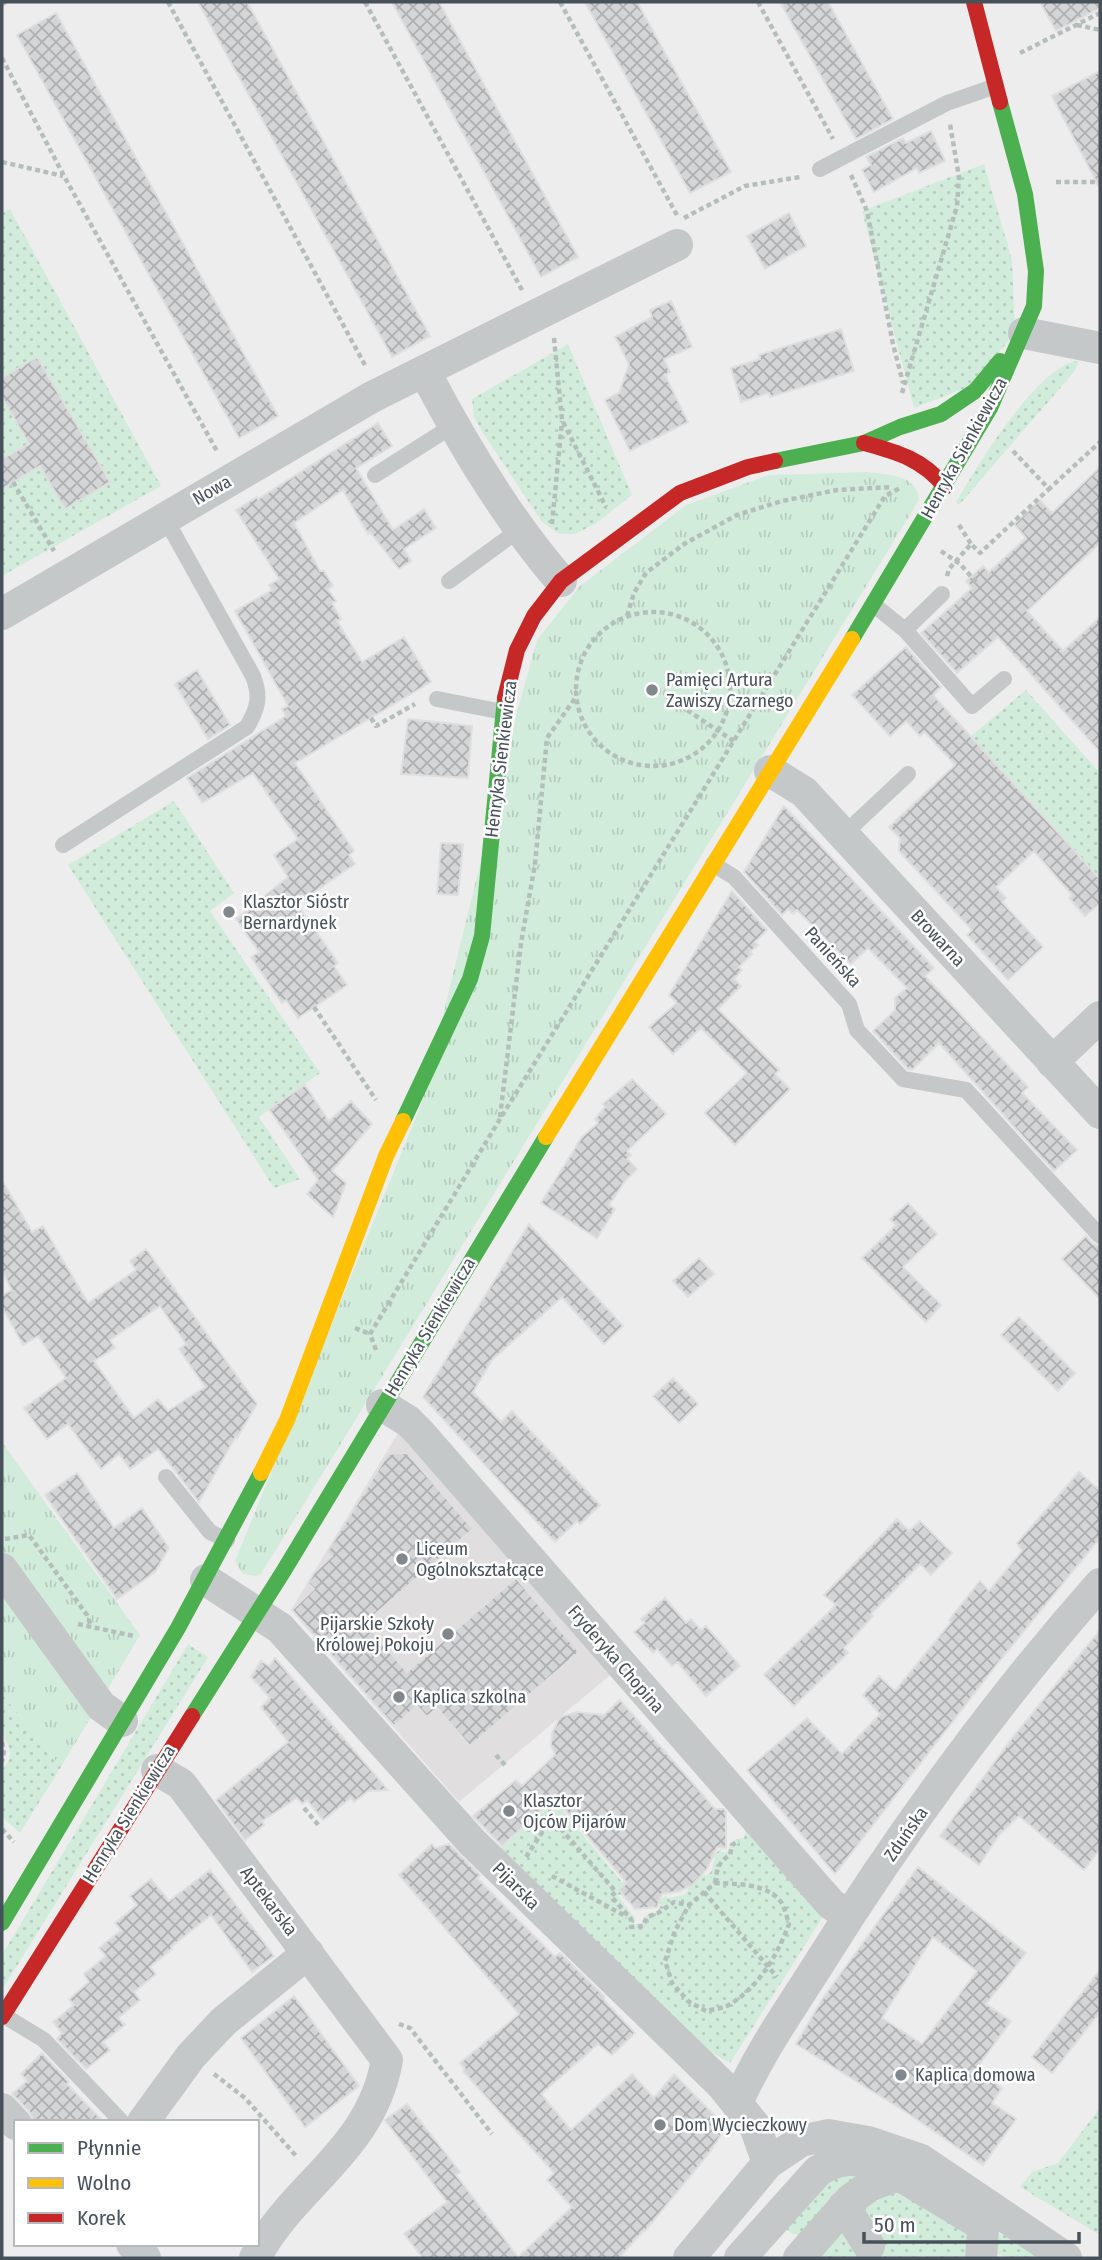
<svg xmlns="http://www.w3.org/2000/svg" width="1102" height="2260" font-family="'Fira Sans Condensed',sans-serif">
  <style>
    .education { fill: #e0dedf }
    .grass { fill: url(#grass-dots) }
    .park { fill: url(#park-tufts) }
    .building { fill: url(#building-cross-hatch); stroke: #dfdfe0; stroke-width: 2; fill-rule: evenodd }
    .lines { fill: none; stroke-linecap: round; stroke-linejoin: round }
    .path { stroke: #b4bfbc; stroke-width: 4.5; stroke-dasharray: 5 3.5; stroke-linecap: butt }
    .lane { stroke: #c5c8c9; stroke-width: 16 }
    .street { stroke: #c5c8c9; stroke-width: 32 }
    .fast { stroke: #4caf50; stroke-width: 16 }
    .slow { stroke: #ffc107; stroke-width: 16 }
    .jam { stroke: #c62828; stroke-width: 16 }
    .poi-dot { fill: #81888d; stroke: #fff; stroke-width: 2.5 }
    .labels { text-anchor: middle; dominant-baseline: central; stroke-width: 5; stroke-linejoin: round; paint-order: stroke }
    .street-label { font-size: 18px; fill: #465159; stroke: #fff }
    .poi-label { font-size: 18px; fill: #465159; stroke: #fff; text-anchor: start }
  </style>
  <defs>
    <pattern id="grass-dots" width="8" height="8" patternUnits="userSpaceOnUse" patternTransform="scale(1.75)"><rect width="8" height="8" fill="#d2ecdb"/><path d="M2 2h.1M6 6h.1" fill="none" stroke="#b6ccbe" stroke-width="1.8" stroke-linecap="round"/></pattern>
    <pattern id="park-tufts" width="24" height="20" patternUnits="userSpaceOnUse" patternTransform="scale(1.75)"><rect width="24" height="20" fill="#d2ecdb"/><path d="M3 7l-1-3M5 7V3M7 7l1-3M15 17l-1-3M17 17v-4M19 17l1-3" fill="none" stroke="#b6ccbe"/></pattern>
    <pattern id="building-cross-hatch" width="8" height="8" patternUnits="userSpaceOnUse" patternTransform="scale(1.75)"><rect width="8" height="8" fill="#d4d5d6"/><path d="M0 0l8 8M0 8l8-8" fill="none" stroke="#aeafb1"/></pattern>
  </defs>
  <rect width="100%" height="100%" fill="#eeeded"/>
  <path class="education" d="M401 1428 615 1671 459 1802 291 1610Z"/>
  <path class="grass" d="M984 164 1012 260 1015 334 968 387 914 408 862 211Z
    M10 209 161 486 2 576V213Z
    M568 344 632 495 595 524 575 534H559L542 522 483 433 474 417 472 399Z
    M1077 361 1079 362 1074 372 959 505 956 502C977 467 1036 367 1077 361Z
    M1026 690 1100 773V880L971 736Z
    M174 801 234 893 210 911 320 1073 259 1117 300 1179 274 1188 68 865Z
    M188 1644 208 1657 2 1990V1955Z
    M2 1694 61 1767 20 1833 2 1817V1770C19 1751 4 1746 2 1728 1 1717 2 1705 2 1694Z
    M555 1801 622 1882 629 1877 639 1889 626 1900 620 1894 618 1896 635 1918 634 1924H642C643 1915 648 1913 656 1913L660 1904 657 1903 666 1895 667 1898 684 1895 688 1891 685 1886 701 1872 706 1876 711 1872 715 1857 712 1856 721 1849V1852H728C729 1843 735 1837 744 1838L745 1831 753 1824 826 1912 730 2063 700 2046 501 1848Z
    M1100 2108V2235L1020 2187 1032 2172 1058 2163Z
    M874 2171 799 2235 793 2234 778 2223 815 2181Z
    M895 2189 968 2231 969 2256 961 2258H811L854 2209Z
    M988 2232 1011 2237 1045 2258H1011L989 2252Z"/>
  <path class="park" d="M867 472C888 475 917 474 919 500L261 1574 257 1576 243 1574 235 1561 421 1105 520 701 537 640 579 587 686 505 769 475Z
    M2 1442 140 1635 61 1767 2 1694Z"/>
  <path class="building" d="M198 2H247L430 336 392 357Z
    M392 2H439L578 257 541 277Z
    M585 2H637L731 172 690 193Z
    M780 2H828L893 119 856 139Z
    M1040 2H1100V8L1056 31Z
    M56 13 278 416 239 438 17 35Z
    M1100 71V189L1052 96Z
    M931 131 945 161 919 173 917 168 874 192 862 170 871 165 866 157 903 138 906 143Z
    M789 213 806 246 765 269 747 236Z
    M671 301 692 347 664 359 670 372 665 375 688 422 630 451 605 400 619 393 629 364 615 337 652 317 650 310Z
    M841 329 854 371 770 397 769 393 741 402 731 368 760 359 759 355Z
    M37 357 110 482 65 509 40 466 2 489V459L29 444 2 397V378Z
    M378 423 392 446 356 468 393 530 424 509 436 528 404 549 411 561 399 569 370 532 368 534 343 490 294 523 320 571H324L333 586 328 589 336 601 332 603 341 619 337 621 362 662 404 637 431 682 295 763 354 851 349 855 355 864 297 904 338 963 334 966 347 985 298 1018 286 1000 282 1003 251 957 259 952 236 919 288 877 274 855 298 839 253 773 202 803 187 778 286 716 282 709 288 706 235 611 272 590 269 585 279 579 236 510 257 497 258 499Z
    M1100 467V543L1027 611 1063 651 1100 617V752L998 637 957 673 921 633 972 588 966 581 983 566 989 572 1026 538 1014 524 1040 500 1052 513Z
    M906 647 941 687 933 695 1100 879V903L1085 916 1069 898 1072 895 1034 851 996 887 1006 898 1002 902 1043 947 1008 980 967 935 972 930 899 851 900 838 889 827 955 765 925 732 920 736 906 721 890 736 852 695Z
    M197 670 230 725 208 739 175 684Z
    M408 719 472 726 468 778 401 774Z
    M784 806 934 968 925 976 1028 1087 1022 1093 1077 1150 1054 1171 939 1043 912 1070 908 1069 873 1031 895 1010V998L907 988 868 948 851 964 797 910 793 914 788 909 782 915 744 872Z
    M441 843 463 844 458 895 437 894Z
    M732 891 767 930 755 942 758 945 750 952 752 954 739 967 742 970 734 979 741 986 718 1009 779 1070 775 1074 790 1089 735 1145 705 1113 747 1073 701 1028 673 1054 649 1027 677 1003 669 995Z
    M632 1079 666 1114 627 1151 631 1155 627 1159 637 1169 625 1181 609 1205 615 1209 597 1238 541 1203 582 1137 598 1123 595 1119 605 1107 603 1104Z
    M305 1085 329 1121 351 1101 372 1124 332 1171 346 1183 333 1217 307 1194 318 1180 269 1109Z
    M2 1180 32 1232 43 1226 88 1303 136 1270 130 1261 146 1249 257 1404 237 1438 236 1436 199 1502 158 1449 130 1469 119 1454 101 1469 68 1424 47 1439 24 1408 66 1378 38 1336 23 1345 2 1307V1295L12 1290 2 1271ZM160 1306 186 1344 179 1349 205 1387 168 1411 158 1399 134 1418 94 1361 115 1348 110 1340Z
    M908 1203 937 1234 903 1267 941 1305 926 1322 862 1258 896 1225 890 1219Z
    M529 1224 623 1326 604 1344 562 1297 492 1360 473 1392 501 1422 512 1411 600 1505 580 1524 577 1521 555 1542 423 1397Z
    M1086 1236 1093 1244 1100 1246V1299L1062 1259Z
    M699 1258 714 1274 688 1297 673 1281Z
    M1019 1317 1075 1373 1058 1391 1001 1335Z
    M673 1378 698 1404 679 1423 653 1396Z
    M407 1453 473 1529 365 1623 407 1672 516 1578 579 1652 470 1746 437 1708 427 1717 417 1706 394 1726 292 1610 314 1589 308 1583 314 1573 332 1556 327 1552 388 1454Z
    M1079 1472 1100 1491V1538L997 1664 835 1874 747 1770 807 1718 842 1754 880 1714 863 1695 879 1676 895 1691 951 1622 949 1620 980 1581 989 1591 1022 1551 1017 1543Z
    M77 1473 114 1528 142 1508 169 1548 155 1572 117 1599 45 1495Z
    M897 1519 909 1531 920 1521 952 1553 931 1575 920 1564 871 1614 873 1616 844 1648 848 1653 794 1706 764 1675 836 1605 824 1595Z
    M665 1598 686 1623 691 1619 701 1630 706 1626 740 1666 706 1696 677 1662 672 1666 657 1649 653 1653 634 1632 645 1623 641 1619Z
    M1100 1630V1849L1084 1870 1019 1816 1000 1834 979 1865 940 1836 1013 1737Z
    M275 1658 388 1790 368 1791 354 1802 351 1798 323 1820 307 1800 302 1804 297 1798 262 1821 264 1825 245 1840 216 1800 288 1742 261 1707 270 1698 251 1677 261 1661 269 1666Z
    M620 1700 715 1809H724L726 1812V1848L717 1847 707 1869 692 1885 680 1891 662 1894 657 1907 635 1909 619 1889 627 1883 555 1798 502 1846 473 1816 516 1780 522 1786 555 1755 551 1745 552 1733 560 1717 577 1712 604 1715Z
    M432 1844 435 1848 449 1844 480 1875 477 1878 555 1957 560 1953 604 1996V2000L635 2033 612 2055 598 2044 541 2094 571 2130 632 2074 654 2098 674 2074 726 2127 710 2152 645 2231H643L619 2258H423L404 2234 447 2202 385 2120 407 2104 460 2172 456 2175 518 2257 572 2207 547 2180 554 2173 463 2071 465 2069 460 2063 519 2014 399 1875Z
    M918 1867 1026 1953 986 2004 1011 2021 976 2069 1002 2088 992 2103 1016 2119 983 2165 906 2112 796 2044 823 1998ZM933 1937 977 1971 922 2044 882 2018Z
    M210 1870 274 1956 252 1972 211 1915 171 1947 172 1949 150 1967 156 1974 134 1992 140 2000 118 2018 125 2025 103 2042 110 2050 86 2069 57 2039 62 2033 53 2022 74 2005 69 1999 89 1982 84 1974 106 1956 99 1948 121 1930 115 1923 137 1905 130 1896 151 1879 169 1901Z
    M1100 1970V2012L1052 2073 1032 2057Z
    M294 1996 359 2086 305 2127 241 2038Z
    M42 2053 69 2082 67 2084 104 2122H34L29 2111 12 2094 27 2081 21 2074Z"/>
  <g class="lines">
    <path class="path" d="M168 2 366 367
      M365 2 522 290
      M560 2 678 217
      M758 2 833 139
      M2 4 6 2
      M1077 25 1100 30
      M1020 53 1100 13
      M2 58 64 176 218 453
      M2 162 63 176
      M851 175 867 211 893 344 903 383
      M1056 182H1100
      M684 218 745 186 800 177
      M554 338 562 420 606 507
      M902 393 957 206 959 177 950 124
      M1013 451 1049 489 1100 442
      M13 482 54 551
      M552 524 562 421
      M959 525 971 544
      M941 551 960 564 977 583
      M947 576 949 569 971 544 980 553 1049 489
      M576 689a77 77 0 1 1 154 0a77 77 0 1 1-154 0Z
      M627 616 634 593 646 573 684 544 737 515 782 501 837 490 892 487
      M666 696 735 742
      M371 718 376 726 415 704
      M314 1007 376 1100
      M500 1117 521 943 535 864 547 738 576 697
      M355 1328 370 1334
      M376 1350 370 1334 500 1119 885 496 900 488
      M5 1539 29 1535 87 1615 91 1626
      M78 1624 134 1636
      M2 1742 4 1752 2 1762
      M496 1755 505 1765
      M304 1808 320 1827
      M2 1829 14 1842
      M526 1857 543 1831 548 1814 616 1892 611 1896 631 1919V1927L643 1926 647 1917 658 1913 674 1902 689 1905
      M552 1876 627 1917
      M715 1883C736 1884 767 1883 781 1902 785 1908 787 1918 789 1924 778 1954 760 1985 732 2003 726 2008 714 2009 706 2011L688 2001 672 1983 665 1961 675 1931 689 1905Z
      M715 1883C717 1870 718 1862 730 1855L732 1845 739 1841
      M704 1892 777 1977
      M399 2024 410 2028 492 2134
      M214 2074 245 2098 297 2157"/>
    <path class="lane" d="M820 169 947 103 996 86
      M375 475 454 425
      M449 581 520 529
      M874 605 905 630 972 706 1004 679
      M905 630 942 594
      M437 699 503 712
      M843 835 908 774
      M63 845 247 727C258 708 261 697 253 676L165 518
      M713 864 734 877 849 1004 857 1030 903 1079 966 1090 1100 1236
      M166 1477 210 1532 227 1540
      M3 2015 44 2040 122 2122"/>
    <path class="street" d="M1024 333 1100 348
      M425 372C462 443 508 520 561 581
      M2 614 372 397 677 245
      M770 771 804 792 1100 1113
      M1052 1062 1100 1017
      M382 1405 408 1421 419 1432 794 1862 831 1904 848 1916
      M2 1569 101 1706 122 1721
      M206 1580 280 1628 472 1842 721 2084 755 2126 768 2163
      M157 1770 181 1784 387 2060C371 2151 294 2184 255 2258
      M737 2103C759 2053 791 2008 820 1962 901 1832 999 1698 1100 1584
      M2 2109 16 2124
      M143 2122 191 2056 223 2022 308 1953
      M844 2206 869 2246
      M132 2244 145 2258
      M689 2258 768 2163 801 2141 828 2135 868 2142 921 2160 1066 2258
      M740 2258 818 2171C839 2157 859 2157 882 2167
      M799 2258 851 2199 871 2185 899 2175 979 2223
      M981 2258 983 2230 979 2223 987 2207"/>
    <path class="fast" d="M775 461 864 443 900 427 941 414 975 391 1000 361
      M852 639 990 408 1034 306 1036 271 1025 194 1000 102
      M403 1121 470 979 482 936 505 698
      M192 1716 283 1572 546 1137
      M2 1923 178 1628 261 1473"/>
    <path class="slow" d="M546 1137 852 639
      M261 1473 287 1420 386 1156 403 1121"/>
    <path class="jam" d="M974 2 1000 102
      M864 443C897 452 923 459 945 487
      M505 698 517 650 534 616 561 581 680 493 748 467 775 461
      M2 2017 192 1716"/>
  </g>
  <g class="poi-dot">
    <circle cx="652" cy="690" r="7"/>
    <circle cx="229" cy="912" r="7"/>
    <circle cx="402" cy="1559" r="7"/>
    <circle cx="448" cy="1634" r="7"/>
    <circle cx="399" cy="1697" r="7"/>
    <circle cx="509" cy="1811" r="7"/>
    <circle cx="901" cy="2075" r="7"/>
    <circle cx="660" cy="2125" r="7"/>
  </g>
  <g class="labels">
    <g class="street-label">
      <text transform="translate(964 448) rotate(-61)">Henryka Sienkiewicza</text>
      <text transform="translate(212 490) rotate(-30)">Nowa</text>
      <text transform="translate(501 759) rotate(-83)">Henryka Sienkiewicza</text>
      <text transform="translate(938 938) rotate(47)">Browarna</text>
      <text transform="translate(833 957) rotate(48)">Panieńska</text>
      <text transform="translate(430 1327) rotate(-59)">Henryka Sienkiewicza</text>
      <text transform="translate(616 1659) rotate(49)">Fryderyka Chopina</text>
      <text transform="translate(129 1814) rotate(-58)">Henryka Sienkiewicza</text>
      <text transform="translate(906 1834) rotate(-55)">Zduńska</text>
      <text transform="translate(516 1886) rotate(45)">Pijarska</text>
      <text transform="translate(269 1901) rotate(53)">Aptekarska</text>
    </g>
    <g class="poi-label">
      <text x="666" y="680">Pamięci Artura<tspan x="666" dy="21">Zawiszy Czarnego</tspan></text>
      <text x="243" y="902">Klasztor Sióstr<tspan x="243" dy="21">Bernardynek</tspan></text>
      <text x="416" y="1549">Liceum<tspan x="416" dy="21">Ogólnokształcące</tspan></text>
      <text x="434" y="1624" text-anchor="end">Pijarskie Szkoły<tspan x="434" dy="21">Królowej Pokoju</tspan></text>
      <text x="413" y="1697">Kaplica szkolna</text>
      <text x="523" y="1801">Klasztor<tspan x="523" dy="21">Ojców Pijarów</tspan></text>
      <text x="915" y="2075">Kaplica domowa</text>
      <text x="674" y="2125">Dom Wycieczkowy</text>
    </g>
  </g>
  <rect width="1102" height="2260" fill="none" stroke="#465159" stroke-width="7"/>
  <rect x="14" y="2120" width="245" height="126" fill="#ffffff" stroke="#b5b9bd" stroke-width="2"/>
  <rect x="28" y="2143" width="35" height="10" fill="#4caf50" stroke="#b5b9bd" stroke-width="2"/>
  <text x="77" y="2155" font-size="21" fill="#465159">Płynnie</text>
  <rect x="28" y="2178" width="35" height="10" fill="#ffc107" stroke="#b5b9bd" stroke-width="2"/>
  <text x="77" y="2190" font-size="21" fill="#465159">Wolno</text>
  <rect x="28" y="2213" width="35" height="10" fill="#c62828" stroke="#b5b9bd" stroke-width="2"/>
  <text x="77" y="2225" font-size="21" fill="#465159">Korek</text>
  <path d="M864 2232v10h215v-10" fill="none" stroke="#465159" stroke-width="3.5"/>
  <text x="874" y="2232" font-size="21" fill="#465159" stroke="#ffffff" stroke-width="5" paint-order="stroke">50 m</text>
</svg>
